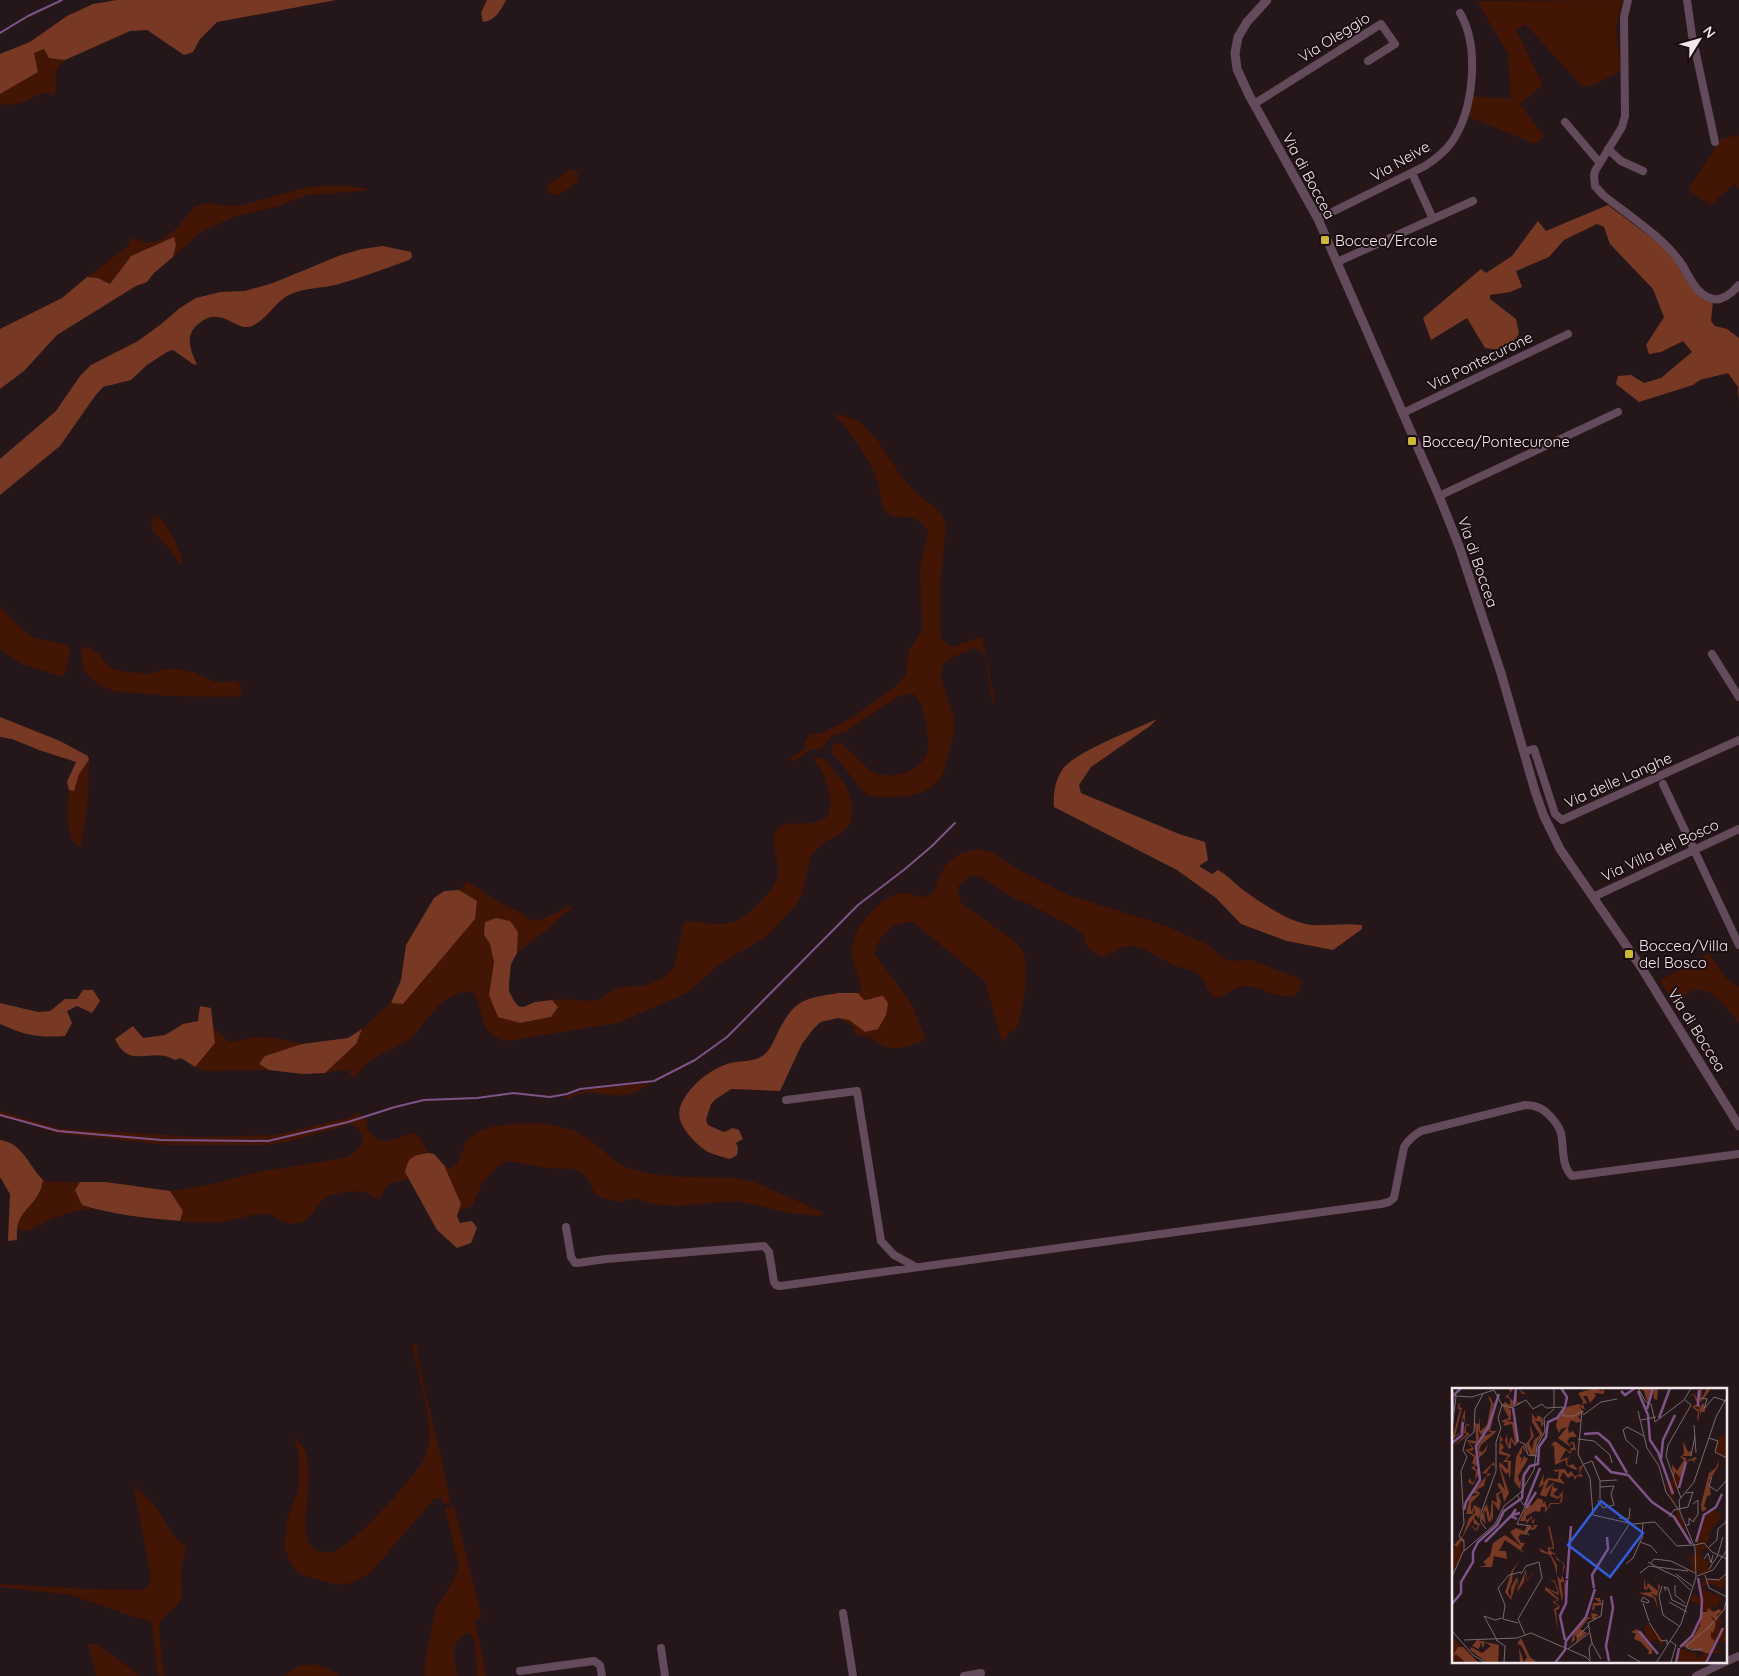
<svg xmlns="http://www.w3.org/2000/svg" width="1739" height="1676" font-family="Quicksand,sans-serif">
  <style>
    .green { fill: #421505 }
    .forest { fill: #773924 }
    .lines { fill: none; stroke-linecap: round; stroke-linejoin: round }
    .stream { stroke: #7e5488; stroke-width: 2 }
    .minor { stroke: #644b5b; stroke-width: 8 }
    .tertiary { stroke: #644b5b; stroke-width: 9 }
    .poi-dot { fill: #ceb837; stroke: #1b0d11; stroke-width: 2 }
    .labels { text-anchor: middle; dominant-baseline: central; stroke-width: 4; stroke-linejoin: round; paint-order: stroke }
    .street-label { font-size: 15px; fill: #f1e6e9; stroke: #1b0d11 }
    .poi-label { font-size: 15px; fill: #f1e6e9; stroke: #1b0d11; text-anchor: start }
    .inset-river { fill: none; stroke: #7e5488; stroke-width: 2.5 }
    .inset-road { fill: none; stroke: #77696d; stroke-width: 1 }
    .view { fill: #325dda; fill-opacity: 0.15; stroke: #325dda; stroke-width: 2.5 }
    .inset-edge { fill: none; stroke: #f1e6e9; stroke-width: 2.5 }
  </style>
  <rect width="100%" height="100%" fill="#25161a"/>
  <path class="green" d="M1623 0 1616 28 1621 71 1591 86H1582L1525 24 1516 30 1543 85 1520 104 1544 136 1535 144 1467 116 1471 96 1511 99 1508 54 1477 1Z
    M44 49 49 58 65 60C48 77 60 81 54 96L49 93H42L26 101 17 104 0 105V94L4 92 34 53Z
    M1739 135V190L1734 184 1711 205 1688 190 1721 139Z
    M570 169 578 173V181L567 190 554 196 547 191 549 184Z
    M320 186H348L368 189 364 191 307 195 276 207 236 216 201 232 173 257 176 245 173 237 131 256 110 284 98 278 87 277 128 246 130 239 131 238 148 243 160 240 176 229 194 207 205 203 227 206 243 205 303 188Z
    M834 413 859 421 878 441 902 477 917 494 935 507 942 515 946 527 940 588V633L942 639 951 647 972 640 978 637 982 638 995 701 992 702 985 657 982 652 974 648C964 653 946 657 942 668 938 681 952 705 954 720 955 732 951 745 948 757 946 763 945 770 942 775 928 801 893 797 869 796L860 788 837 758 832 755C830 749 832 746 837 742 850 747 862 766 875 773 878 775 883 775 886 775 908 777 933 762 928 737 925 723 925 705 914 694L901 695 847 731 832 736 821 749H812L793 762 791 758 804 749 806 740 811 734 822 733 851 718 896 686 906 674 908 653 922 629 920 568 928 532C914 506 898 525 886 511 880 503 880 487 876 478 871 463 860 447 851 434 846 426 838 421 834 413Z
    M155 516 160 517C170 531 182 550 183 567 177 560 172 551 166 545 158 536 145 529 155 516Z
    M0 607 23 630 34 638 69 645 70 653 65 674 59 676 19 663 0 649Z
    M87 646 99 654 105 663 114 670 150 674 167 668 194 672 215 682 236 681 242 687 241 694 233 697 167 696 114 691 98 685 83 669 81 649Z
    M816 757 826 760 845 784 852 801V816L849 826 840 834 822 844 816 850 810 859 803 891 797 904 766 937 720 964 687 993 618 1023 508 1041C478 1037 485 1011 473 992 452 989 434 1009 423 1024 419 1029 415 1035 410 1039 393 1051 366 1057 356 1077L351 1076 349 1071 340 1070 325 1073 356 1044 362 1029 391 1003 403 1004 476 901 459 890 467 881 498 902 520 912 531 920H540L570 906 572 909 561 916 555 923 517 953 518 932 484 935 490 944 494 962 489 995 498 1017 558 1007 552 1000 560 999 594 1001 599 1000 616 988 647 985 665 977 674 967 684 923 687 921C726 925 734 930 762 900 769 893 777 883 778 874 780 859 768 843 777 829 787 814 840 840 829 793 826 781 822 768 813 759Z
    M89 760 88 800 81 845 78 846C64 837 68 805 69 790H74L79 774Z
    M979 849 993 853 1017 869 1068 895 1164 925 1206 944 1228 961 1252 960 1300 979 1302 982 1298 993C1277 1004 1259 982 1239 987 1231 989 1224 999 1215 997 1207 994 1205 981 1200 976 1194 969 1184 969 1176 966 1161 961 1147 946 1131 946 1120 946 1112 954 1103 957L1090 950 1086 945 1084 936 1077 929 1027 903 1013 898 979 876H971L963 881 957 888 962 904 1012 939C1019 946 1025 953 1026 962 1027 975 1023 1019 1016 1028 1014 1032 1013 1031 1010 1031L1004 1041 1001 1039 985 981 914 923C894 919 880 935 874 953L911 1003 926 1040C916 1043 901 1050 890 1048 876 1045 873 1034 856 1036L853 1026 838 1018 849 1020 865 1032 877 996 872 1000 863 1001 858 993 862 988C859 978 854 966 852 955 850 930 877 898 901 893 911 891 921 901 930 895 938 890 936 883 940 875 949 857 960 852 979 849Z
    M1709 953 1727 979 1739 987V1023C1728 1010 1709 980 1688 993 1680 998 1680 1006 1680 1015L1659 980 1665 978Z
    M212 1027 230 1042 258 1037 281 1039 302 1044 265 1056 260 1064 269 1070 206 1071 195 1067 215 1043Z
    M652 1083C644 1087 635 1094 626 1095 609 1098 585 1086 571 1099L564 1097 589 1089Z
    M0 1111 60 1129 203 1137 275 1135 352 1117 356 1112 368 1121 367 1127C377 1150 395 1138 414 1133L419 1136 428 1153 413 1156 406 1172 409 1179C400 1181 390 1181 385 1189 382 1194 382 1197 378 1200 364 1186 342 1192 325 1197 317 1205 312 1218 302 1222 287 1229 275 1213 261 1214 247 1215 233 1221 219 1222 206 1224 192 1222 180 1221L183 1211 170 1191 208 1185 263 1171 345 1158C362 1151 371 1135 351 1124L291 1141 267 1145H166L56 1133 20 1121 0 1117Z
    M530 1123C551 1124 572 1127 589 1139 601 1147 610 1159 622 1165 652 1180 701 1176 733 1178L755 1182 822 1212V1216L789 1213 738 1201 674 1206 653 1204 634 1198 620 1202 602 1198 595 1194 588 1178 580 1172 574 1169 546 1168 508 1161 499 1165 483 1182 472 1206 460 1211 461 1204 444 1165 449 1168 457 1164C460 1156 463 1146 469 1139 483 1123 511 1125 530 1123Z
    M43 1180 54 1182H80L75 1190 82 1205 94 1209 76 1211 53 1218 28 1231 16 1229 21 1216 41 1191Z
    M417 1344V1354L451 1502 444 1504 441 1499 435 1498 372 1571 360 1579 351 1583 337 1585 301 1575 292 1566 284 1547 287 1520 299 1488V1454L293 1435C296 1439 300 1443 303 1447 318 1471 296 1531 312 1547 318 1552 326 1554 333 1552 352 1546 413 1479 423 1461 425 1456 428 1448 429 1443 433 1421 417 1370 412 1346Z
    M135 1486 155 1506 175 1538 184 1544 186 1551 181 1569 182 1597 178 1605 161 1620 159 1631 164 1676H158L152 1625 150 1621 128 1615 71 1595 0 1587V1584L86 1589 140 1590 147 1587 150 1582V1573L134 1487Z
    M454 1506 482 1618 475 1619 486 1676H477L475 1641 470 1633H466C449 1646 454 1657 457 1676H425V1662L435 1610 454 1579 459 1566 445 1508Z
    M88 1644H96L141 1676H96Z
    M314 1664 331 1670 339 1676H283L299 1666Z"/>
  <path class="forest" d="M117 0H336L217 22 200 39 193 52 184 55 147 30 130 31 65 60 49 58 44 49 34 53 38 72 0 94V54L30 42 67 16 93 4Z
    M487 0H506C501 10 495 21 483 22L481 13Z
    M1608 205 1660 244 1713 301 1711 321 1715 326 1727 329 1739 338V402L1738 387 1728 373 1700 380 1693 385 1639 402 1616 384 1618 376 1631 375 1644 383 1661 378 1692 352 1683 341 1661 352 1649 354 1646 345 1664 317 1653 289 1610 244 1604 227 1597 224 1564 240 1549 257 1516 271 1522 287 1510 292 1490 295V299L1516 319 1519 333C1510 350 1505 351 1485 348L1467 318 1431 340 1423 318 1481 269 1486 273 1512 256 1538 221 1546 231Z
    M174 237 176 245 173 257 154 273 147 282 136 286 57 335 24 371 0 389V329L62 298 87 277 98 278 110 284 131 256Z
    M383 246 411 252 412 257 409 260C386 268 363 277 339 284 322 289 304 287 287 296 274 304 266 320 252 326 235 333 221 302 196 326 184 338 192 353 197 365L193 364 173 350 167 352 147 365 131 380 103 387 95 396 60 446 0 495V459L56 411 80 376 91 365 138 341 160 325 180 308 196 298 220 292 245 291 273 283 341 255 362 249Z
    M0 717 60 741 88 756 89 760 79 774 74 791 69 790 67 782 76 762 39 750 12 739 0 737Z
    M1157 719 1150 726 1091 767 1079 785 1081 793 1179 834 1205 842 1208 860 1199 866 1212 874 1218 870C1229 876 1236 885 1246 892 1263 904 1290 923 1312 925 1328 926 1345 923 1362 925V929L1333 950 1287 941 1241 924 1216 898 1177 870 1054 807C1053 794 1055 781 1062 770 1074 752 1136 729 1157 719Z
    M459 890 477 901 475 919 403 1004 391 1003 401 980 406 945 434 898 444 891Z
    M496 918 510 921 518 932 517 953 511 964 509 983V991L513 999 518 1006 523 1007 535 1002 552 1000 558 1007 551 1017 520 1023 498 1017 489 995 494 962 490 944 484 935 485 922Z
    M83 990H93L100 1001 92 1013 77 1006 67 1011 72 1023 65 1036C37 1038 25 1035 0 1024V1003L38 1012 50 1011 65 999H77Z
    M838 993H858L864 1000C871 1000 876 996 883 996L888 1003 886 1015 878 1029 865 1032 849 1020 838 1018 821 1022 814 1028 802 1044 780 1091 731 1089 716 1099 711 1104 706 1120 708 1125 724 1132 733 1128 739 1130 743 1139 736 1143 738 1148 737 1155 730 1159C723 1157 715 1155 708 1152 701 1148 694 1141 688 1134 675 1117 677 1107 690 1090 700 1078 713 1069 727 1064 739 1060 753 1063 764 1055 771 1049 774 1040 778 1032 795 999 803 999 838 993Z
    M200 1006 211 1008 215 1043 195 1067 181 1058 175 1060C153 1046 129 1071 115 1039L133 1026 143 1038 165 1035 183 1024 198 1021Z
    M362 1029 356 1044 325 1073 303 1074 269 1070 259 1064 265 1056 302 1044 348 1038Z
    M0 1140C23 1143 28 1165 43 1180 42 1183 42 1188 40 1191 30 1212 15 1211 17 1240L8 1241 10 1194 0 1177Z
    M428 1153 434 1154 444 1165 461 1204 457 1216 460 1223 472 1221 477 1228 471 1243 457 1248 437 1230 405 1172C409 1156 412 1156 428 1153Z
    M80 1182H106L170 1191 183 1211 180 1221C147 1218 114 1215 82 1205L75 1190Z"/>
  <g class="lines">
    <path class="stream" d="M0 33 28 16 62 0
      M0 1115 58 1131 161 1140 268 1141 348 1122 395 1107 424 1100 477 1098 513 1093 550 1097 567 1094 580 1089 654 1081 695 1060 727 1037 858 905 905 869 932 846 955 823"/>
    <path class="minor" d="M1628 0 1624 17 1625 116 1622 127 1595 171 1594 176 1595 186 1603 195C1628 215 1666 239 1683 266 1690 278 1696 293 1710 298 1721 303 1732 293 1739 285
      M1687 0 1692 35 1715 142
      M1254 104 1381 24 1395 44 1368 61
      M1565 122 1599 162
      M1608 149 1621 161 1643 171
      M1412 173 1433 219
      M1318 219 1425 166C1434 160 1444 153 1451 143 1474 111 1480 47 1460 13
      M1337 262 1473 201
      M1403 413 1568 334
      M1439 496 1618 412
      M1712 654 1739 697
      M1524 752 1534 749 1555 814 1562 820 1739 740
      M1663 784 1739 945
      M1593 897 1739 829
      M786 1100 857 1091 881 1241 894 1255 916 1267
      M566 1227 571 1257 575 1263H577L606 1259 764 1246 769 1252 774 1282 776 1285 780 1286 1381 1204 1389 1202 1394 1198 1404 1147C1409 1139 1414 1135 1421 1131L1525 1105C1535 1105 1544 1109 1550 1116 1555 1121 1559 1127 1561 1133 1564 1147 1561 1166 1572 1176L1739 1154
      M843 1613 853 1676
      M661 1648 665 1676
      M1725 1662 1739 1656
      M520 1671 594 1661 600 1665 602 1676
      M964 1676 981 1673
      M1696 1676 1725 1662"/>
    <path class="tertiary" d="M1267 0 1247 22 1238 37 1235 53 1237 69 1249 95 1318 219 1439 496 1459 546 1501 673 1535 791 1543 814 1560 849 1641 967 1739 1126"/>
  </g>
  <g class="poi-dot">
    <rect x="1320" y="235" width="10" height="10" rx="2.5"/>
    <rect x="1407" y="436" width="10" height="10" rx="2.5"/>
    <rect x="1624" y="949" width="10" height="10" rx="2.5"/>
  </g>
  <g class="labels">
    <g class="street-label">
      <text transform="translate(1334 37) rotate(-32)">Via Oleggio</text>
      <text transform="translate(1400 161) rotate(-30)">Via Neive</text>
      <text transform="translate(1309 176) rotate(62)">Via di Boccea</text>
      <text transform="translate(1480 361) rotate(-26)">Via Pontecurone</text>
      <text transform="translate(1478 562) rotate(71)">Via di Boccea</text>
      <text transform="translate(1618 780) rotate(-24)">Via delle Langhe</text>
      <text transform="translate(1660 850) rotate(-25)">Via Villa del Bosco</text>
      <text transform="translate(1697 1030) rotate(58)">Via di Boccea</text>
    </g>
    <g class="poi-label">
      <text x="1335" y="240">Boccea/Ercole</text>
      <text x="1422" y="441">Boccea/Pontecurone</text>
      <text x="1639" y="945">Boccea/Villa<tspan x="1639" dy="17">del Bosco</tspan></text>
    </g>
  </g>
  <g transform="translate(1452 1388)">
    <rect width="275" height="275" fill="#25161a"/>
    <path d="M275 46V69H273L274 84 272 69 263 63 268 47ZM234 74 226 104 224 100 221 107 238 154 222 128 225 127 223 118 213 97 217 95 220 104 218 95 223 85 229 90ZM262 121 270 128 255 147H258L255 156 251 154 247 156 257 159 258 163 248 161 249 169 257 175 255 180 262 178 254 187 247 186 245 179V185L240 184V177L234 165 242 169 243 163 246 166 243 161 250 131ZM9 152 11 164 0 188V164ZM275 189 271 201 257 195 249 201 263 207 266 205 270 211 263 220 258 217 261 223 272 222 267 229 271 234 267 238 268 242 272 240 275 232V255L264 254 259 262 270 263 267 260 262 262 264 257 272 264 257 266 255 273 259 275 225 274 228 260 244 265 245 271 252 265 249 261 229 258 240 248 248 228 249 217 237 213 240 207 249 209 248 199 251 193ZM197 236 213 254 208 257 209 263 206 252 200 254 194 249 192 238ZM0 250 11 259 2 265 10 268 14 273 7 270 14 275H0Z" fill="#421505"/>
    <path d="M57 0H62L56 8 61 13 60 20 64 5H70L66 0 74 6 65 5V15L72 13 66 17 63 14 61 20H58L51 17 59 22V32L53 33 62 34 66 54 63 58 59 52V60L57 61 53 53 55 46 56 58 59 49 63 55 60 36 51 38 53 35 49 33 57 30 50 17 53 14 58 17V11L53 9 58 5ZM143 0 150 3 152 0V6L142 5 144 8 138 15 135 8H131L135 15 131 16 133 22 127 18 132 24 126 29 130 33 125 35 119 32 116 40 117 45 121 43 125 49H118L115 54 118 57 119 54H122L124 62H120L118 66 114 62 108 72 118 69 115 72 116 78 121 76 125 81 132 76 128 84 131 89 125 88 123 92 121 87 116 90 111 84 108 90 113 96 97 92 93 101 102 94 101 99 106 101 101 106 106 109 111 103 110 114 107 116H99L93 125V119H89L88 124 83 123 74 128V133L80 128V133L83 130 81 137H86L82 142 76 141 74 147 69 146 66 149 69 155H73L69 161 72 165 53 152 47 163H54L55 171 42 168 40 179H27L35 177 31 174 38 168 41 155 53 147 69 158 58 144 64 140 72 143 75 138 82 140 79 130 75 136 74 133H68L74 118 80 117 86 110 91 112V116L93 113 95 121 98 115H108L109 108 106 111 98 108 101 95 94 109 88 107 92 96 86 100 92 85 91 95 96 90 106 91 107 83 104 84 101 82 113 81 116 86 119 83 123 88 129 86 127 84 128 80 124 82 115 78 113 72 103 77 102 58 99 57 103 53 118 64 119 60H121V55L117 58 106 50 115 39 109 41 107 45 104 38 106 27 115 19 127 16 130 18 131 13 126 5ZM187 0H199L200 4 201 0H206L205 12 202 11 201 2 200 10 196 15 192 3ZM250 0 249 12 255 0 258 2 249 14 245 8 249 21V17L252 15 253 24H249V29L247 19H242L247 22V30L245 33 246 24 240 19 245 16 242 7H238L242 6 245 10 246 3ZM36 8 39 10 41 16 46 11 38 43H45L29 57 27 63 31 64 36 56 34 63 27 70 26 58 32 48 40 45 36 43 43 22 41 17 38 33 34 43 29 47 26 42 27 50 24 56 17 54 22 61 20 63 15 62 24 68 25 77 22 79 27 84 21 97 16 94 18 90 20 95 23 92 24 83 19 80 23 77 20 75 22 69 13 62 20 60 15 52 24 53 23 35 27 36 28 28V43L35 37 39 16ZM9 14 7 19 10 20 3 48 8 44 10 30 13 21V35L18 37 14 38V44L18 46 0 59 15 46 12 45 13 38 15 36 13 35 11 29 9 44 0 52 8 21H6V17ZM80 25 84 31 86 27 90 30 92 36 89 39V34L84 33 81 29 91 46 85 54 83 67H78L74 56 79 49 78 37 82 48 77 55 80 62 82 52 88 47 80 34ZM48 47 51 52 48 54 52 59 49 63 59 67 54 72 59 73 58 91 56 84 54 86 48 78 57 105 52 114 50 104 46 107 49 113 47 123 41 114V135L40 129 38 134 36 133 34 123 32 124 34 137 29 130 32 120 35 116 38 130 40 112 45 115 44 106 49 103 45 96 48 95 53 102 47 78 48 74 56 82V74H51L56 68 47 66ZM231 53 236 64 240 63 239 68H229L234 70V74L236 72 244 69 245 71 242 72 243 75 240 72 234 74 229 90 223 84 221 91 220 76 225 83 232 72 228 69 232 66ZM72 57 74 65 70 59V65L67 68 70 70 68 77 72 68 76 71 66 88 68 95 72 82 68 101 62 93 64 69 70 58ZM267 71 266 79 257 93 259 107 255 108 252 118 255 121 250 124 249 117 257 85 264 80ZM42 74 43 78 40 77 34 85 40 86 34 89 32 98 24 102 28 105 27 107 19 115V124L22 117 29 121 27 131 24 127 22 130 30 139 27 137 26 141 23 143 20 138 17 146 20 137 24 142 26 137 22 136 21 131 10 150 14 153H9L5 159 2 157 11 147 17 130 23 125 22 119 21 126H14L18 109 27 106 20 105 36 86 30 85ZM96 138 98 139 102 158V161H97L113 178 110 187 115 201 113 213 112 194H109L111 208 110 214 103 178 98 167 89 164 87 160 96 165V159L101 160ZM102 164 105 172 112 175 109 192 105 188V177L99 167ZM68 172 61 183 60 193 56 204 59 210V200L64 190 66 191 65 203 74 181 75 192 85 180 75 193 73 184 72 194 65 204V192L59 212 53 204 60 182ZM200 189 208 198 205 208 198 205 204 210 206 221 202 210 187 205 200 204 196 199 195 202 192 201V190L194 200 196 195 206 203V196ZM98 191 103 193 107 204 106 207 96 201 107 211 106 213 102 214 108 218 107 221 104 222 106 244 102 221 107 218 100 214 106 212 93 202V199L106 205 103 195ZM142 210H148L150 217 142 218 143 220 141 222 149 226 147 230 144 227V231H136L128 241 135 245 124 254 125 249 122 247 123 252 119 255 121 247 131 234 136 229 140 231 139 225 145 226 147 229 149 226 140 222 141 215H148ZM256 220 261 224 267 221 270 223 265 227V233L258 227 264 236 261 245 259 243V250L263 253 258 266 230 258 240 251 248 238 249 224H255ZM185 241 200 261V266H196L197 263 189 254 182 251 184 246 179 244ZM69 250 78 269 86 275H68L67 260 72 274 75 269 69 257 65 256ZM25 252 47 257 46 275 34 274 18 262 19 259 30 265 39 258 33 254 31 260 29 254 27 261 20 258ZM6 259H11L27 275H14L4 266 0 269Z" fill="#773924" fill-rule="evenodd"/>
    <path class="inset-river" d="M169 3 173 7 183 0M186 3 196 27 198 52 206 64 221 106M62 17 64 0M246 18 247 2M61 20 66 54M195 21 201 0M1 24V8L9 0M207 30 218 0M132 46 146 45 157 54 175 85M0 55 10 47 11 34M143 68 159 84 176 87 200 114 222 129 239 156M209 71 211 52 223 27M227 100 234 74M73 117 88 80M74 120 84 104M64 121 59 128 65 131M12 122 14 114 28 92 24 58 36 40 47 6M33 154 60 127 68 125M244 154 252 127 264 119 270 106M115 191 119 138M142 200 140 187 156 161 155 149M0 216 9 205V194L21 174V164L26 154 45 137 52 123 70 110 72 87 78 78 86 76 87 59 94 49 96 34 105 30 113 19 115 9 109 0M187 243 206 266M113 252 108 228 114 215 115 192M228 259 240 248 249 229 250 212 246 190M157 273 154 258 161 220 159 208M103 275 113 262 114 253 134 229 143 201M224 275 227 260M254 275 271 240"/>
    <path class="inset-road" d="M102 0V20M186 0 194 14 199 16 203 34 232 12 239 0M0 2 3 8 20 9 42 2 50 17 59 20 74 12 81 21 90 16 94 20 111 19V28H122L130 23 126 66 138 90 141 127 181 136 203 134 225 158 242 157M249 10 255 11 252 21 262 9 274 13M186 23 195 60 207 78 214 104 226 121M131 27 149 14 165 11M189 32 204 29M242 37 244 65M0 42 4 8M257 50 266 53 263 64 275 70M126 51 142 53 158 67 160 75M68 54 73 56 76 67 85 68M239 68 243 48M132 76 140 73 148 93V111M184 76 186 63 174 52 171 42 175 39 192 48M260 89 257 98 265 103 275 92M148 93 165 92M65 107 73 119 65 136 79 138 74 145 77 147M229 110 214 68 216 57 239 17 233 12M146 112 151 120 162 117 159 106 162 98 148 99M0 115V134M217 129 222 122 236 119 241 104 234 105M167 130 177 131 178 120M234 137H237V130L241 134 246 126V112L241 116M34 141 29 134V125L44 83V54L49 40 46 30 50 17M188 154 199 158 205 165M242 157 252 155 260 164 275 171M257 159 265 152 266 141 274 134 275 125M12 163V154L7 148 12 136 9 83 15 69 11 62 14 51 22 44 23 21 31 6M158 166 178 135M266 166 271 149M252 171 256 165 259 175 261 167M196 174 205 179 236 183M199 175 202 171 219 173 243 185M174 176 181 170 190 150 191 135M257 181 266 167M188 185 197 178 204 179 225 189 238 202M69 186 74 178 87 174 90 190 66 231 73 247M224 186 240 198M253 187 257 200 275 209M245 188 261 182 275 162M0 189 11 164 43 136 52 118 69 104 82 82 85 58 93 43 92 30 102 21M255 191 267 192 275 185M223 197V207L233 215M210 198 207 208 211 227 227 238M214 203 212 199 216 200 220 212 235 219M191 209 197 213 196 215 189 213ZM217 214 235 224M191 215 197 233M32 228 45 252M32 228 43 232 50 230M197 234 209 253 215 252V256M66 235 51 231 53 217 46 200 57 187 69 184M0 243 21 267 34 275M125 249 136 238M12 252 65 250 79 245 134 269 140 275M44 252 53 258 52 275M218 253 224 257 219 274 223 275M140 255 149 271M116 261 137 245M250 261 241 262 235 260V257L257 239 272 222 274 214M176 267 190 275M138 272 137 260 140 255 136 235 149 228 151 212M204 275 229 236 244 189 243 160 228 124 227 112 242 94 264 29 275 9"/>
    <path class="view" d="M149 113 191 145 158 189 116 157Z"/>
    <rect width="275" height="275" class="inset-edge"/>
  </g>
  <g transform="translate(1699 40) rotate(53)" stroke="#1b0d11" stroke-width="4" paint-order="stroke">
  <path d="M0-4L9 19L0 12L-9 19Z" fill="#f1e6e9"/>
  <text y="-8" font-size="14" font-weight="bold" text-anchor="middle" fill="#f1e6e9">N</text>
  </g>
</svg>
